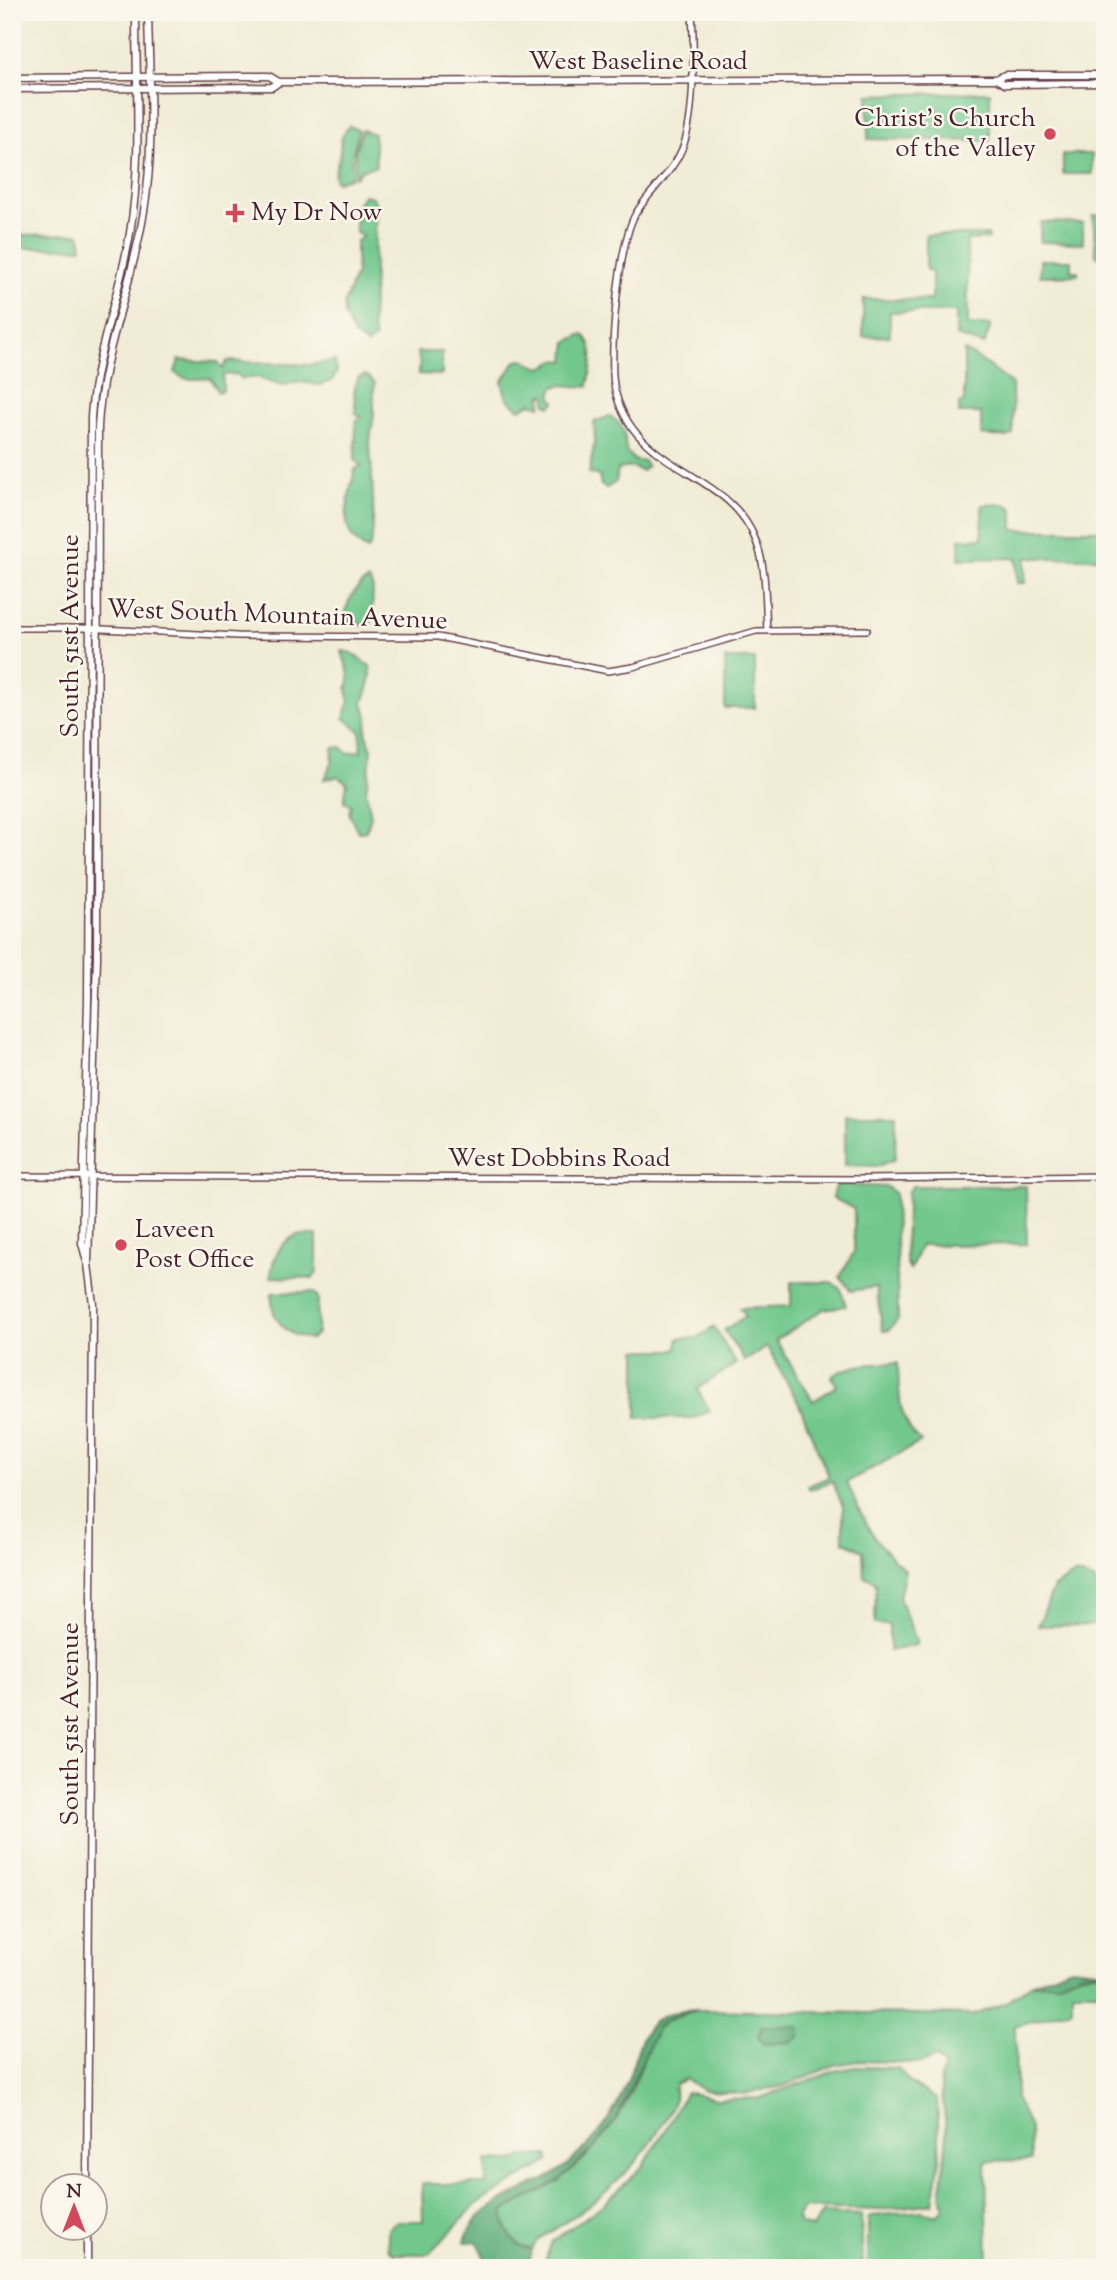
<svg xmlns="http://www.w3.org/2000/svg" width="1117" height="2280" font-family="'Sorts Mill Goudy',serif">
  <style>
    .green { fill: #71c78c; stroke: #5e735c; stroke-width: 2 }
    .forest { fill: #5cac78; stroke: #536652; stroke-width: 2 }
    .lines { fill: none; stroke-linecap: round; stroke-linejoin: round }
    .secondary-casing { stroke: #633e45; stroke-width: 8 }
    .primary-casing { stroke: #633e45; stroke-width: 9 }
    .secondary { stroke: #fff; stroke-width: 5 }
    .primary { stroke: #fff; stroke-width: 6 }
    .poi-dot { fill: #d1495b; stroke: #fbf7ec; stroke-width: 2.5 }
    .labels { text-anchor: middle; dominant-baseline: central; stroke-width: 5; stroke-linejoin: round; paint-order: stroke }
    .street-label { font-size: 26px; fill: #4a1f2b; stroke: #fbf7ec }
    .poi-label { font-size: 26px; fill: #4a1f2b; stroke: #fbf7ec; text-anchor: start }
  </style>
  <rect width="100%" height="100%" fill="#fbf7ec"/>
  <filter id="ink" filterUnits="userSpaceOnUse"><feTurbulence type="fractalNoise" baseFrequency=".0143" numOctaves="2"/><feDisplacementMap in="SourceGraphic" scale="14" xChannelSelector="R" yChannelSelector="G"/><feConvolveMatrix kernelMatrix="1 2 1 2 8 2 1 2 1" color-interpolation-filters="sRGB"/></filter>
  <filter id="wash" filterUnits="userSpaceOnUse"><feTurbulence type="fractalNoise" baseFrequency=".00686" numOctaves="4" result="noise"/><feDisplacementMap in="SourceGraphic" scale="28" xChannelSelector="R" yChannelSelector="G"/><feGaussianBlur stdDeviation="1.57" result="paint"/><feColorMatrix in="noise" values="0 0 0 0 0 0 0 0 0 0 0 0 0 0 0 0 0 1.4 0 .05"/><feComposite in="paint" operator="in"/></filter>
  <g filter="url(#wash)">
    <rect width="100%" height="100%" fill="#f1ecd6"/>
    <path class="green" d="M990 92V141L868 139V95Z
      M349 126 359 130 352 156V177L336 182C332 173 337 168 339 158 343 142 336 143 349 126Z
      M362 130 374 134 376 166 361 170 355 177V152Z
      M1063 154H1092V174H1063Z
      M364 195 373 197 376 205 372 327 375 338 367 345 355 336 344 315V304L356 273V242L363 236 356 233C355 220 354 204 364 195Z
      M1093 215H1105V261L1096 255Z
      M1041 222 1083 223V243L1040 242Z
      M80 234 82 248H12V235Z
      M926 235H988L989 239 967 240 968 325H991L984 345 956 336V312H890V336L863 337V299L932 300V271L926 270Z
      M1040 260H1071V271H1078V275L1040 276Z
      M583 334C598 348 591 368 588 386 576 389 567 382 554 387L551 395 555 402 551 406 546 404V396L542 394 541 406 531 403 520 409 507 399 502 382 515 362 523 359C538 367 540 373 555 360L565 361 567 342Z
      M964 351C983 359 996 373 1012 384L1013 434 1008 437 981 435V413H959V404L964 401Z
      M417 352H442V375L418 374 420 363Z
      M179 360 218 362 223 369 227 361 308 365 335 361 337 371 333 380 320 385 302 382 280 385 257 377 242 379 237 374 223 375V391L218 392 210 378C198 378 183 383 175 372Z
      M366 375 375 383C373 393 374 401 374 411 374 422 370 433 370 444 371 464 378 538 368 550 334 533 349 499 355 469L362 466 355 461 356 421 362 417 356 414 354 391 358 378Z
      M610 416C629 429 622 434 627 452L635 461H644L647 466 642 471 631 467 618 469 616 482 606 488 601 485 599 476 589 473 595 440 594 422Z
      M1005 504 1013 508V530H1105V558H1026L1025 583H1017L1016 558 959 559 960 539 982 538V505Z
      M369 580 373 588 372 621 368 626 351 624 347 620C342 605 357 585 369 580Z
      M342 651 352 653 370 666C373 680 367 690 363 703L368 718 366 734 372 749 366 791 371 816 366 831 358 832 349 813 351 805 344 802 347 783 338 776 324 779 332 763 333 748 341 747 348 753 361 751 360 731 344 718 349 701 347 688C353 676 345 664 342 651Z
      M725 659H755V708H725Z
      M845 1114H896L895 1159 878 1166 845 1165Z
      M838 1185 887 1187 895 1194 898 1319 889 1330 883 1331 876 1287 851 1291 840 1277 854 1252V1209L833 1198 834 1189Z
      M912 1186H1026L1027 1244 921 1245 910 1270C901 1259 908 1208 908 1191Z
      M297 1235H317V1272L313 1278 271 1277C272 1258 279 1243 297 1235Z
      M791 1282H831L841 1289 846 1306 824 1309 776 1340 813 1401 837 1386 832 1376C852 1363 875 1364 898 1363 899 1394 897 1420 921 1442L847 1482C863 1521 873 1542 905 1570L899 1598 916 1640V1645L889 1651V1625L875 1624 876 1584 870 1578 864 1577 863 1551 843 1541V1506L832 1481 810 1490 808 1486 829 1477 798 1402 767 1347 745 1361 724 1330 746 1316 740 1308 791 1306Z
      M313 1292 318 1297 317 1333 311 1339C286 1337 269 1318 272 1293Z
      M714 1327 736 1364 697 1389 710 1411 694 1418H637V1350H676L679 1338H697Z
      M1075 1574 1094 1580 1101 1592V1625L1038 1626 1054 1587Z
      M1105 1971V1992H1072V2009L1015 2026 1016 2098 1030 2128 1031 2160 986 2161 988 2265C843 2270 697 2271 552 2265L546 2258 551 2242 604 2204 641 2168 667 2128 686 2092 717 2099 760 2098 835 2071 855 2067 898 2068 909 2082 937 2099 940 2159 933 2203 880 2210 804 2208 797 2218 799 2224 813 2228 822 2213 861 2215 863 2267H868V2219L872 2216 922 2211 936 2216 944 2208 941 2193 947 2135 940 2078 944 2067 936 2058 920 2063 858 2061 835 2065 783 2086 744 2094 703 2090 686 2079 675 2084C673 2090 675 2094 674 2100 672 2111 663 2124 657 2133 626 2182 585 2210 538 2240L531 2249C514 2248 502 2226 504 2211 554 2182 582 2171 615 2121 625 2106 633 2088 639 2072 645 2058 646 2040 658 2028 667 2017 684 2017 696 2010L974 2015 1005 2003 1031 1984 1063 1981 1081 1973Z
      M548 2155 549 2161 477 2204 429 2254H394L388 2248V2229L398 2221H423L422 2184H486V2160L513 2161 523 2156Z"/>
    <path class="forest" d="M1071 1967 1105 1971 1081 1973 1057 1983 1031 1984Z
      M696 2010 669 2019 658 2027 616 2120 594 2147 559 2181 504 2211C502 2226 514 2248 531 2249L530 2262 487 2263 477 2242H465C472 2205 527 2191 556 2173 567 2166 578 2155 588 2145 606 2126 620 2102 629 2077 644 2033 643 2013 696 2010Z
      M762 2026H796L800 2029V2036L792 2042 763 2044 758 2038Z"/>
  </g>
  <g filter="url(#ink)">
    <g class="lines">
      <g class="secondary-casing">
        <path id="secondary" d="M692 12C694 47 695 112 684 144 674 172 651 189 636 213 619 241 609 353 614 385 630 473 729 468 756 541 767 569 765 601 767 630
          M12 628H83L237 636 438 637 608 671 633 667 756 631 867 630
          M12 1176 865 1179 1105 1176"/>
      </g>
      <g class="primary-casing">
        <path id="primary" d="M12 78 247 76H269L279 82H332L958 79H996L1005 75H1105
          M996 79 1005 84 1105 83
          M12 89 272 87 279 82
          M87 1262 82 1243 88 1000 91 417C95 353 120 295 130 233 142 161 136 85 136 12
          M87 2186 93 1304 88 1264 97 957 98 426C102 351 133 284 144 211 155 146 149 78 148 12
          M87 2268V2228"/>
      </g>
      <use href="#secondary" class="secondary"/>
      <use href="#primary" class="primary"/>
    </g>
  </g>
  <g class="poi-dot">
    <circle cx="1050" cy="134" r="7"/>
    <path d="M231.5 202.5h7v7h7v7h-7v7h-7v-7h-7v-7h7z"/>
    <circle cx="121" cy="1245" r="7"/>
  </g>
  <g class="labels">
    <g class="street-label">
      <text x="638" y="62">West Baseline Road</text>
      <text transform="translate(277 616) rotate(2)">West South Mountain Avenue</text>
      <text transform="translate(71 636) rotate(-90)">South 51st Avenue</text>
      <text x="559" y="1159">West Dobbins Road</text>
      <text transform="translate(71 1724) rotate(-90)">South 51st Avenue</text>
    </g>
    <g class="poi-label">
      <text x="1036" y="119" text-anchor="end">Christ's Church<tspan x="1036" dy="30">of the Valley</tspan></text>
      <text x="251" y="213">My Dr Now</text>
      <text x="135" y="1230">Laveen<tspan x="135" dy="30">Post Office</tspan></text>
    </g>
  </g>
  <rect width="1117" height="2280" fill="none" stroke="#fbf7ec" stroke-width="42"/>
  <g transform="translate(74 2207)"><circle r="33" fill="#fbf7ec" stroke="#b4a19f" stroke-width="2"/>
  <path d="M0-5L12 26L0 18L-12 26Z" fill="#d1495b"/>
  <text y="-10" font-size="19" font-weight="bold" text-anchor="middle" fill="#4a1f2b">N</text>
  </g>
</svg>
